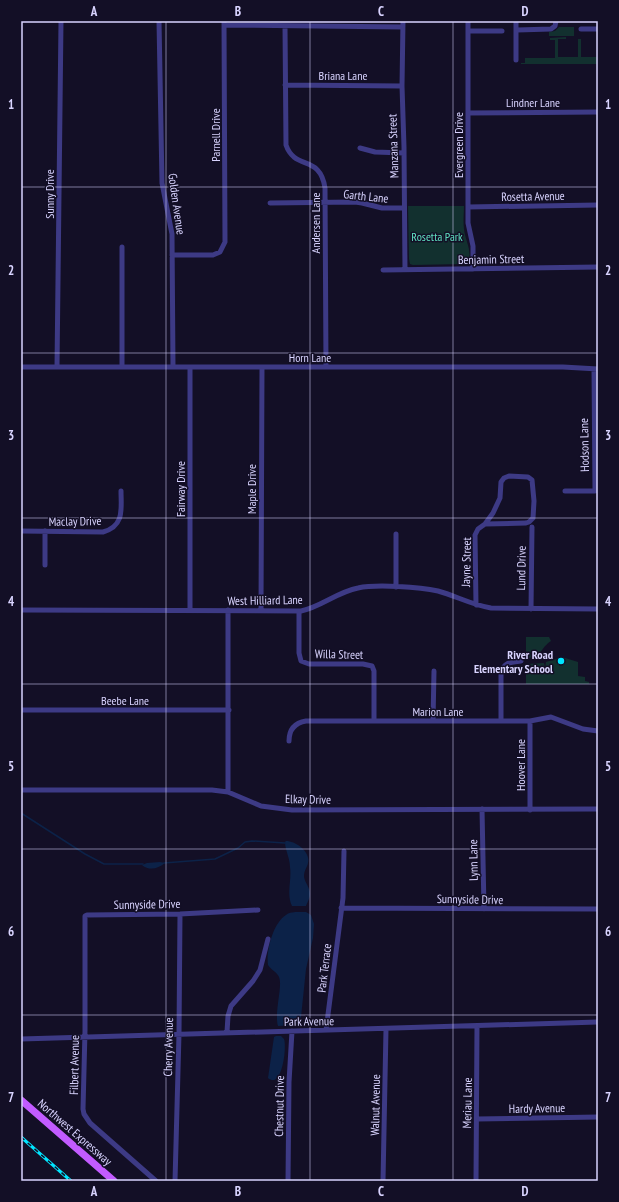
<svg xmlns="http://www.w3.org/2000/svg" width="619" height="1202" font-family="'PT Sans Narrow',sans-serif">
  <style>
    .green { fill: #12302f }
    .water { fill: #0c2248 }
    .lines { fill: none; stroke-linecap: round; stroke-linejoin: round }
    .stream { stroke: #0c2248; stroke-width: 1.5 }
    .minor { stroke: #3d3a85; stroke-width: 5 }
    .major { stroke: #c25bff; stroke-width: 7 }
    .rail-casing { stroke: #00e5ff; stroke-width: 3 }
    .rail { stroke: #130f26; stroke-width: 1.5; stroke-dasharray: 4.5; stroke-linecap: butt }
    .grid { fill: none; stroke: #d9d4ff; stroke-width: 1; stroke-opacity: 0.55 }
    .poi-dot { fill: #00e5ff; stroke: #130f26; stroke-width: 1.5 }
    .labels { text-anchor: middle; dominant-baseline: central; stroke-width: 3; stroke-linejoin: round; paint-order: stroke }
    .street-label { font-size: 12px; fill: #d9d4ff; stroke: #130f26 }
    .park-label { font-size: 12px; fill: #5fe0c0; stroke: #130f26 }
    .poi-label { font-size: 12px; font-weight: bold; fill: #d9d4ff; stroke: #130f26; text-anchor: end }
    .neatline { fill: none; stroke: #d9d4ff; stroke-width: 1.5 }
    .grid-label { font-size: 13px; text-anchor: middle; font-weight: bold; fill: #d9d4ff }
  </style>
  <rect width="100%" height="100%" fill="#130f26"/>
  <path class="green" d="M559 27H574V36H549V32L555 31Z
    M566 37V39H558V57H578V39H581V57H598V64H521V63H525V58H555V40H550V38Z
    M408 206H464C464 213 463 221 464 229 465 240 473 252 468 263L464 264 413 265 410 264 409 259Z
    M526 637H549L551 641C540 648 542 658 526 658Z
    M562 657 578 662V676L585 677V681L589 682V684H526V664L544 663 545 669 546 662Z"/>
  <path class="water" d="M286 841C296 841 311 852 308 863 307 868 304 870 304 877 305 883 311 889 310 895 310 898 307 903 306 906H292C286 894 292 880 290 867 290 858 285 850 285 842Z
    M160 862 165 863C158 869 149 871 142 865L147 863Z
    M299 912H306L311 915 314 924 313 938 306 969 301 1017 297 1025 278 1026C274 1012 283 986 279 977 277 972 271 970 268 965 266 951 273 923 286 915 289 912 295 912 299 912Z
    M276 1036H281L284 1039C287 1047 282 1090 268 1078L274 1037Z"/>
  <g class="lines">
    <path class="stream" d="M21 813 85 854 104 864H143
      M164 863 215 859 238 848 245 842 252 841 285 843"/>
    <path class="minor" d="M159 21 162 183 172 234 173 367
      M403 21 402 86 404 147 405 270
      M468 21V223L473 246V269
      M224 25 403 27
      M285 26 286 145C295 171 320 154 325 188L326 367
      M581 29H598
      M517 30 551 29 555 26 556 21
      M468 31H502
      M516 60V21
      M285 85 402 86
      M468 113 598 112
      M360 148 375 152 404 153
      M270 203 355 202 362 203 382 208H404
      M468 207 598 205
      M122 247V367
      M172 255H213L220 252 225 242 224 21
      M383 270 598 267
      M21 367H563L598 369
      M57 367 61 21
      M190 367V610
      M509 476 528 477 532 480 534 501 533 518 529 522 526 523 485 524 493 513 500 498 501 482 504 478Z
      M565 491H595L594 369
      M21 531 103 532C125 526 121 508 121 491
      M45 565V531
      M396 587V534
      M476 605 475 535 478 529 485 524
      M531 609 532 527
      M21 610 301 611C321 607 337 592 358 588 376 584 420 587 438 591 456 596 472 605 491 608L598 609
      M228 610V792
      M261 611 262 367
      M299 611V653L301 661 309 664H363L372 666 374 671V721
      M21 710H229
      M433 721 434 671
      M501 721V674C503 662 511 662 521 661
      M530 721V810
      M289 741C289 730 294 723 306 721H530L551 717 583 729 598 731
      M21 790H212L228 792 261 806 292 810 598 809
      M482 809 484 909
      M341 908 598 909
      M326 1030 343 898 344 851
      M227 1032 228 1016 231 1006 253 981 260 970 268 939
      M21 1039 598 1022
      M477 1119 598 1117
      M156 1181 90 1123 84 1114 83 1109 85 1031V916L87 915 180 914 258 910
      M175 1181 179 1034 180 914
      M288 1181 289 1082 292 1031
      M383 1181 386 1029
      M476 1181 477 1026"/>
    <path class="major" d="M21 1100 114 1181"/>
    <g class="rail-casing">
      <path id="rail" d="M21 1137 71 1181"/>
    </g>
    <use href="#rail" class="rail"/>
  </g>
  <path class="grid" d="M166 21V1181M310 21V1181M453 21V1181M21 187H598M21 353H598M21 518H598M21 684H598M21 849H598M21 1015H598"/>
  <circle class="poi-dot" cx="561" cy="661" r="4"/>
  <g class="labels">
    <g class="street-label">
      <text x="343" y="75">Briana Lane</text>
      <text x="533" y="102">Lindner Lane</text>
      <text transform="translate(215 135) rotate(-90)">Parnell Drive</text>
      <text transform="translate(458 145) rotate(-90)">Evergreen Drive</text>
      <text transform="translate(393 146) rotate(-92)">Manzana Street</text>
      <text transform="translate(49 194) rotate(-90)">Sunny Drive</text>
      <text transform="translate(366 196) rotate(6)">Garth Lane</text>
      <text transform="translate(533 196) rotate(-1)">Rosetta Avenue</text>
      <text transform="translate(177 204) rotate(82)">Golden Avenue</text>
      <text transform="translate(315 223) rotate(-90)">Andersen Lane</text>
      <text transform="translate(491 259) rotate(-1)">Benjamin Street</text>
      <text x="310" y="357">Horn Lane</text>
      <text transform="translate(584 445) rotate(-91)">Hodson Lane</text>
      <text transform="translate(180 489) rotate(-90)">Fairway Drive</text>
      <text transform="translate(251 489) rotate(-90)">Maple Drive</text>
      <text transform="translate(75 521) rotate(-1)">Maclay Drive</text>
      <text transform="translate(466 562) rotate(-89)">Jayne Street</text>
      <text transform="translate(521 568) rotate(-89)">Lund Drive</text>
      <text transform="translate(265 600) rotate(-1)">West Hilliard Lane</text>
      <text transform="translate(339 654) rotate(1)">Willa Street</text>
      <text x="125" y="700">Beebe Lane</text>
      <text x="438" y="711">Marion Lane</text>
      <text transform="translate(520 765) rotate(-90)">Hoover Lane</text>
      <text transform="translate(308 799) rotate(1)">Elkay Drive</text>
      <text transform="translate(473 860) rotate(-91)">Lynn Lane</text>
      <text transform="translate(470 899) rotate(1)">Sunnyside Drive</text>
      <text transform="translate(147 904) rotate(-1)">Sunnyside Drive</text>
      <text transform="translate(324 968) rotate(-83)">Park Terrace</text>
      <text transform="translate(309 1021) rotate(-1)">Park Avenue</text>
      <text transform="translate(168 1047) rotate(-89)">Cherry Avenue</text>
      <text transform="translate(74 1065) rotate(-89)">Filbert Avenue</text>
      <text transform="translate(467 1103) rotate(-89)">Meriau Lane</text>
      <text transform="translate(375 1105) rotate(-89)">Walnut Avenue</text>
      <text transform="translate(279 1106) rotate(-89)">Chestnut Drive</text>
      <text transform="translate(537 1108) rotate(-1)">Hardy Avenue</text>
      <text transform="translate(75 1132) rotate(41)">Northwest Expressway</text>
    </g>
    <g class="park-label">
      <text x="437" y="236">Rosetta Park</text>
    </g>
    <g class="poi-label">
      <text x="553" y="654">River Road<tspan x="553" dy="14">Elementary School</tspan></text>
    </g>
  </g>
  <rect width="619" height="1202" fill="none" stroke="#130f26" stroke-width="44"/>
  <rect x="22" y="22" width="575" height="1158" class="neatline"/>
  <g class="grid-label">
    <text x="94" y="16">A</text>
    <text x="238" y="16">B</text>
    <text x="381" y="16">C</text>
    <text x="525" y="16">D</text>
    <text x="11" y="109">1</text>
    <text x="608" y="109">1</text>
    <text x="11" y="275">2</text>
    <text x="608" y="275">2</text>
    <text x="11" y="440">3</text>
    <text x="608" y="440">3</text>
    <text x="11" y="606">4</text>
    <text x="608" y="606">4</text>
    <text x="11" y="771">5</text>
    <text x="608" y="771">5</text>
    <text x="11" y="936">6</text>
    <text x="608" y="936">6</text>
    <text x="11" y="1102">7</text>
    <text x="608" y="1102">7</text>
    <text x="94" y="1196">A</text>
    <text x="238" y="1196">B</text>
    <text x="381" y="1196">C</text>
    <text x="525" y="1196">D</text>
  </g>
</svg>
